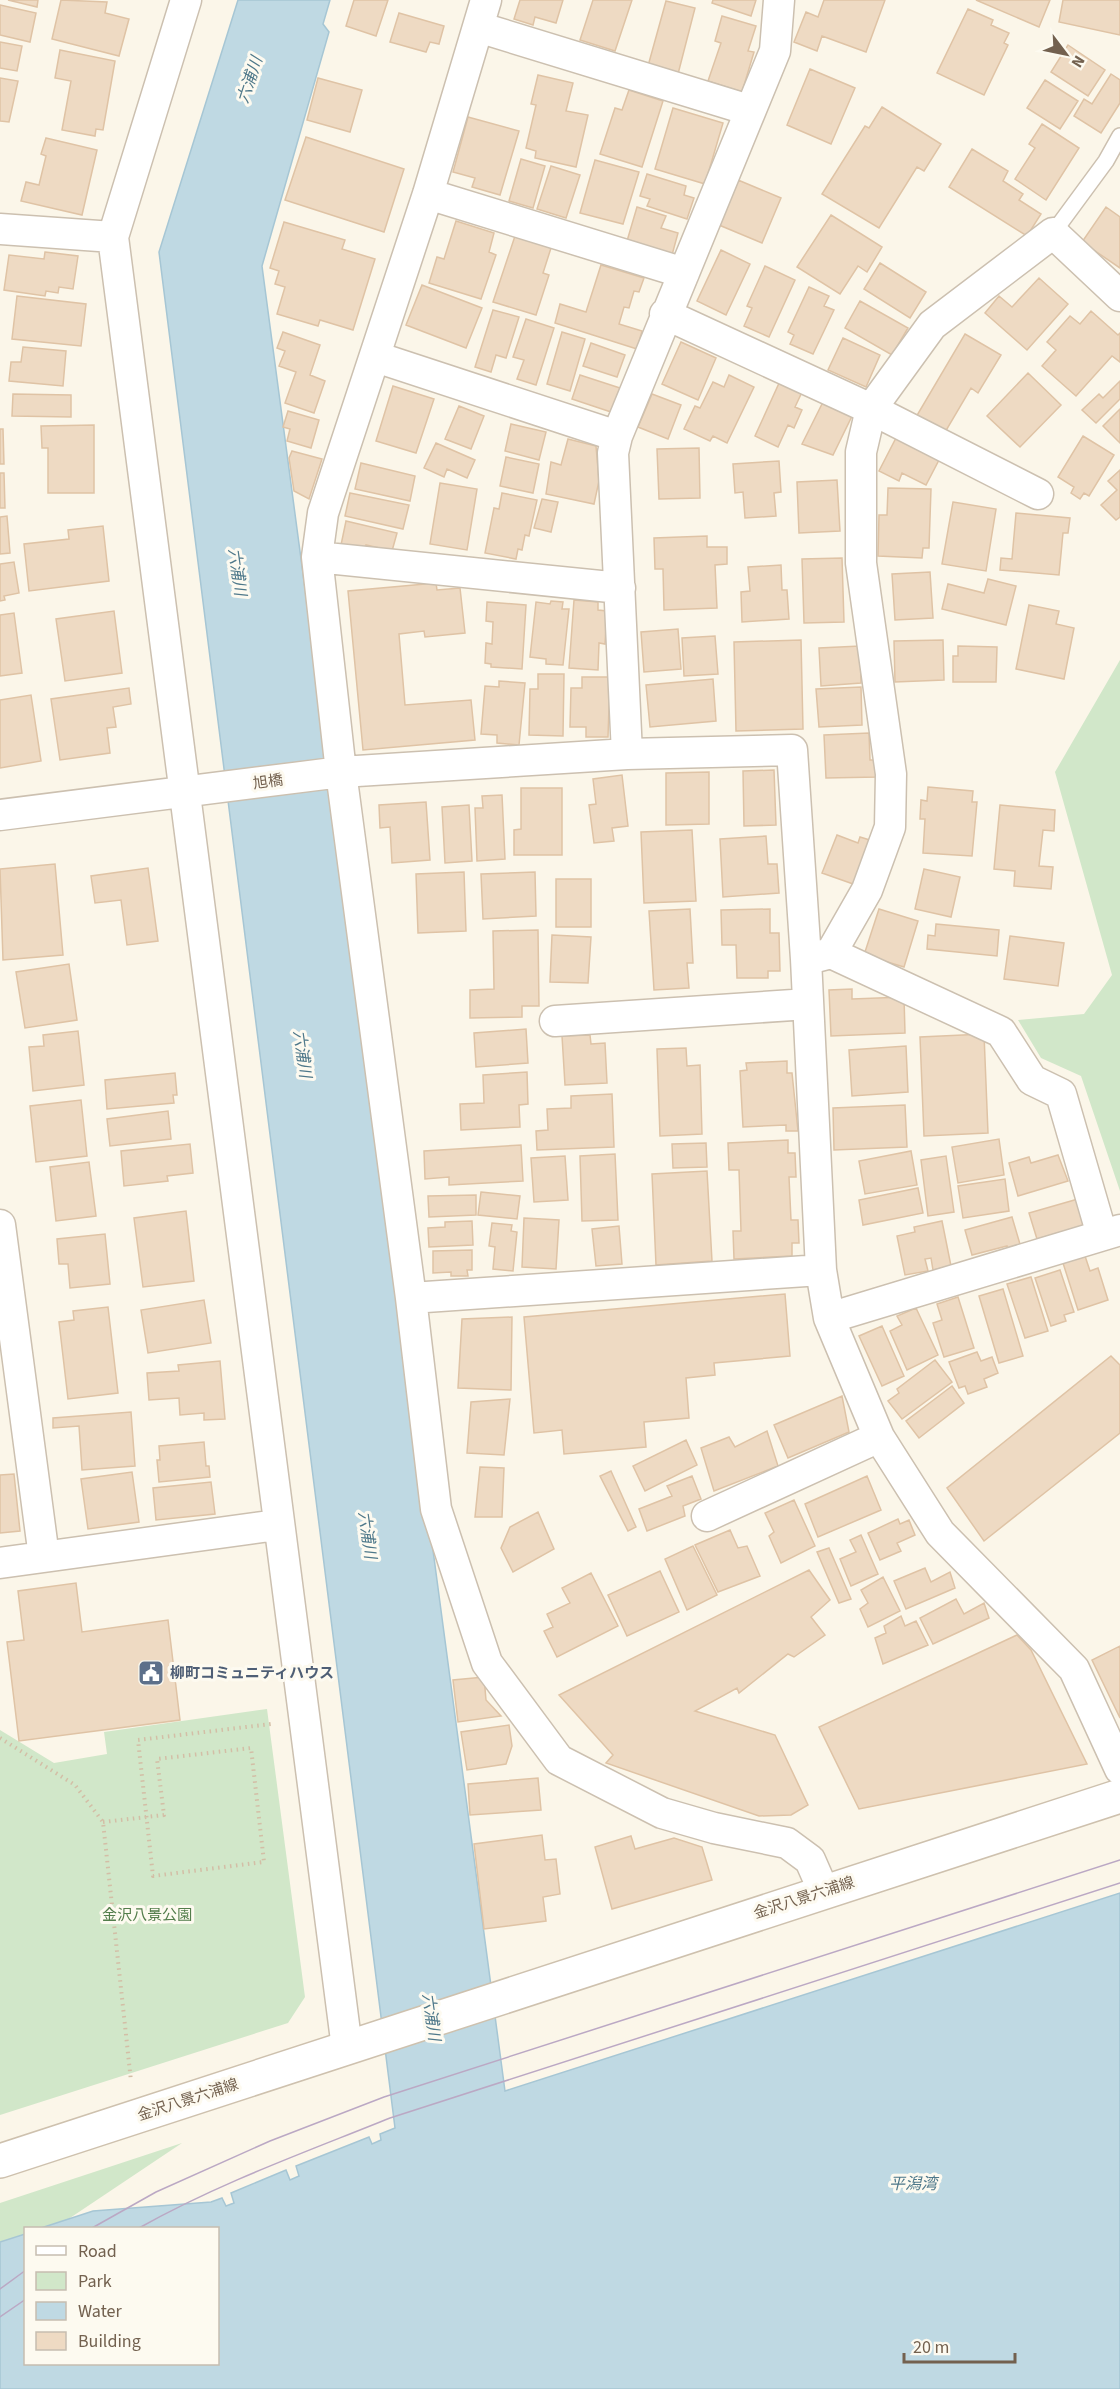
<svg xmlns="http://www.w3.org/2000/svg" width="1120" height="2389" font-family="'Source Sans 3','Noto Sans JP',sans-serif">
  <style>
    .green { fill: #d1e7c9 }
    .water { fill: #bfd9e3; stroke: #a6c6d4; stroke-width: 1.5 }
    .building { fill: #eedac3; stroke: #dfc3a5; stroke-width: 1.5 }
    .lines { fill: none; stroke-linecap: round; stroke-linejoin: round }
    .lane-casing { stroke: #ccc0b0; stroke-width: 18 }
    .street-casing { stroke: #ccc0b0; stroke-width: 33 }
    .secondary-casing { stroke: #cec1ae; stroke-width: 36 }
    .path { stroke: #d3bea6; stroke-width: 4; stroke-dasharray: 1.5 4.5; stroke-linecap: butt }
    .lane { stroke: #fff; stroke-width: 15 }
    .street { stroke: #fff; stroke-width: 30 }
    .secondary { stroke: #fff; stroke-width: 33 }
    .tram { stroke: #bba8c4; stroke-width: 1.5 }
    .labels { text-anchor: middle; dominant-baseline: central; stroke-width: 6; stroke-linejoin: round; paint-order: stroke }
    .street-label { font-size: 15px; fill: #73614f; stroke: #fdfaf0 }
    .service-label { font-size: 15px; font-weight: bold; fill: #4e5e75; stroke: #fdfaf0; text-anchor: start }
    .park-label { font-size: 15px; fill: #537d4b; stroke: #fdfaf0 }
    .water-label { font-size: 16px; font-style: italic; fill: #4e788a; stroke: #fdfaf0 }
  </style>
  <rect width="100%" height="100%" fill="#fbf6e9"/>
  <path class="green" d="M1120 660V1191L1081 1076 1041 1058 1018 1020 1084 1014 1112 975 1055 772Z
    M267 1709 305 1997 288 2023 0 2115V1730L54 1763 107 1754 104 1732Z
    M182 2143 55 2228H26L25 2244 0 2253V2203Z"/>
  <path class="water" d="M238 0H330L323 24 329 32 262 266 505 2091 1120 1893V2389H0V2242L25 2234 26 2364H218V2228H41L93 2211 211 2202 222 2198 226 2206 234 2203 231 2193 286 2170 290 2180 299 2176 296 2166 369 2137 372 2144 381 2140 380 2134 395 2128 159 252Z"/>
  <path class="building" d="M8 0H38L37 7Z
    M61 0 107 2 105 13 129 19 119 56 52 39Z
    M354 0H388L376 36 346 26Z
    M520 0H563L556 23 535 17 533 25 514 19Z
    M593 0H632L615 51 580 40Z
    M713 0H756L751 16 712 3Z
    M824 0H885L866 52 822 36 817 51 794 42 806 12 818 17Z
    M976 0H1050L1039 27Z
    M1063 0H1120V35L1059 22Z
    M666 1 695 8 678 74 648 66Z
    M0 5 36 13 30 42 0 35Z
    M968 9 993 20 991 25 1009 33 1004 43 1008 45 984 95 937 73Z
    M399 13 444 26 439 44 430 42 426 52 390 42Z
    M722 16 756 26 748 51 754 52 742 92 708 81 721 43 715 41Z
    M0 42 22 46 17 71 0 68Z
    M1068 45 1105 70 1088 96 1051 72Z
    M60 50 115 61 103 130 96 129 95 136 62 130 71 81 55 78Z
    M810 69 855 88 831 144 787 125Z
    M1111 74 1120 80V103L1101 133 1074 116 1084 99 1092 104Z
    M538 75 573 83 566 111 588 115 576 167 535 158 536 151 526 148 536 105 531 104Z
    M0 78 18 81 9 122 0 121Z
    M318 78 362 90 350 132 307 120Z
    M1045 80 1078 101 1060 129 1027 108Z
    M629 90 663 101 642 167 600 154 615 108 622 110Z
    M882 107 941 144 924 171 917 167 879 228 822 194 865 126 869 128Z
    M673 108 723 123 705 184 655 169Z
    M468 117 519 131 500 195 472 187 475 178 453 172Z
    M1042 124 1079 148 1046 200 1015 179 1035 148 1029 144Z
    M306 137 404 169 384 232 285 200Z
    M46 138 97 150 82 215 21 201 26 182 39 185 46 156 41 154Z
    M972 149 1008 171 1003 181 1023 194 1019 200 1041 214 1027 236 949 187Z
    M521 159 545 166 533 208 509 201Z
    M595 160 639 172 623 224 580 213Z
    M551 166 580 175 566 218 537 209Z
    M647 174 686 186 684 195 694 198 687 219 647 206 650 199 640 196Z
    M738 180 781 198 762 243 719 225Z
    M637 207 666 216 661 228 678 233 672 255 627 241Z
    M1106 207 1120 217V268L1082 242Z
    M831 215 882 247 867 272 858 266 840 294 797 267Z
    M456 221 494 233 489 252 496 255 481 299 429 283 437 257 444 259Z
    M284 222 345 240 342 249 375 259 353 330 320 320 318 326 277 314 285 287 275 284 279 271 270 268Z
    M515 236 551 248 543 273 549 275 536 315 493 302Z
    M721 250 750 264 726 315 697 301Z
    M45 252 78 256 73 289 59 287 58 293 46 291 45 296 4 290 9 255 44 259Z
    M880 263 926 292 910 318 864 289Z
    M601 265 644 278 639 292 634 291 629 308 624 307 619 324 642 331 637 349 555 323 560 304 586 312Z
    M765 266 795 280 769 337 744 326 752 308 747 306Z
    M1039 278 1068 304 1027 350 985 313 999 296 1012 307Z
    M422 285 482 308 466 348 406 325Z
    M809 287 829 296 824 306 834 310 813 354 790 344 794 335 788 332Z
    M17 296 86 304 81 346 12 339Z
    M860 301 908 328 892 355 845 328Z
    M493 310 519 317 506 358 496 355 491 372 475 367Z
    M1091 311 1118 335 1120 333V362L1112 356 1076 396 1042 366 1056 350 1047 342 1070 316 1080 324Z
    M526 319 554 328 536 385 517 379 524 360 513 357Z
    M283 332 320 345 310 375 325 381 314 413 285 403 296 372 279 366 285 351 277 348Z
    M562 332 585 339 570 391 547 384Z
    M965 334 1001 355 978 393 971 388 944 434 916 417Z
    M843 338 880 355 866 387 828 370Z
    M681 342 716 358 698 400 662 384Z
    M591 343 625 355 617 377 583 366Z
    M23 347 66 351 63 386 9 381 11 362H21Z
    M1028 373 1061 405 1020 447 987 416Z
    M580 375 620 388 611 412 572 399Z
    M729 375 754 387 727 443 713 436 710 441 684 429 695 406 700 408 713 382 724 387Z
    M780 381 802 392 795 407 802 410 794 428 788 425 778 447 755 436Z
    M1120 381V399L1096 423 1082 410 1099 394 1103 398Z
    M393 386 434 399 416 453 376 441Z
    M13 394 71 395V417L12 416Z
    M652 394 681 405 668 439 638 427Z
    M824 400 853 414 833 455 802 444Z
    M459 406 484 416 471 449 445 439Z
    M1120 409V443L1103 426Z
    M288 411 319 420 311 448 287 441 290 429 283 427Z
    M511 424 546 432 539 460 505 451Z
    M94 425V493H48V448H42L41 426Z
    M0 429H3L4 464H0Z
    M897 436 940 458 926 485 902 473 899 481 879 471Z
    M1083 436 1114 455 1089 496 1084 493 1080 499 1071 493 1074 487 1058 477Z
    M568 439 596 446 599 481 594 504 546 494 551 462 561 465Z
    M436 443 475 460 467 478 447 469 444 477 424 468Z
    M699 448 700 498 659 499 657 449Z
    M292 451 322 459 309 499 294 491 289 458Z
    M506 457 539 464 533 493 500 486Z
    M779 461 781 492 774 493 776 516 745 518 743 492 735 493 733 464Z
    M361 463 415 476 410 501 355 489Z
    M1120 470V517L1116 520 1101 505 1117 490 1108 481Z
    M0 473H4L5 508H0Z
    M837 480 840 531 799 533 797 482Z
    M440 483 477 489 467 550 430 544Z
    M888 488 931 489 929 548H923L922 558 878 556 879 515H887Z
    M350 493 409 505 403 529 345 516Z
    M502 493 537 500 529 536 525 535 522 550 518 549 516 559 485 553 494 508 499 509Z
    M542 499 558 502 551 532 534 528Z
    M953 502 996 509 986 571 942 564Z
    M1016 513 1070 518 1068 533H1063L1059 575 1000 570 1001 558 1012 559Z
    M7 516 10 553 0 554V517Z
    M346 521 397 533 392 551 366 545 364 551 341 545Z
    M103 526 109 581 29 591 24 544 69 539 68 530Z
    M707 536V547H727V564L715 565 717 608 664 610 663 569H655L654 538Z
    M842 558 844 622 804 623 802 559Z
    M14 562 19 593 4 596 5 600 0 601V564Z
    M781 565 782 590H787L789 619 742 622 741 592 750 591 748 567Z
    M930 572 933 618 895 620 892 574Z
    M988 579 1016 586 1006 625 942 609 948 584 984 593Z
    M436 583 437 590 460 588 465 633 425 637 424 631 399 634 405 705 471 700 475 740 363 750 348 591Z
    M574 600 598 602V610L607 611 605 644 599 643 598 670 569 668Z
    M551 601 563 602 562 609H569L563 665 546 664V659L530 657 536 602 550 604Z
    M487 602 526 605 522 669 491 667V664L485 663 486 643 492 644 493 622 486 621Z
    M1029 605 1059 611 1056 624 1074 628 1064 679 1016 669Z
    M114 611 122 673 65 681 56 619Z
    M14 613 22 673 0 676V615Z
    M678 629 681 669 644 672 641 632Z
    M715 636 718 674 684 676 682 638Z
    M801 640 803 729 736 731 734 642Z
    M943 640 944 680 895 682 894 641Z
    M860 646 861 683 821 686 819 648Z
    M958 646 997 647 996 682H953V656H958Z
    M538 674H564L563 736 529 735 530 689H538Z
    M582 677H610L608 737H586V727H570L571 688H582Z
    M713 679 716 721 650 727 646 685Z
    M499 681 525 683 519 745 497 743V735L481 734 485 686 499 687Z
    M861 687 862 725 819 727 816 689Z
    M129 688 131 704 113 707 116 727 107 728 110 753 60 760 51 699Z
    M31 695 41 761 0 768V700Z
    M869 733 870 760H878V777L826 778 824 735Z
    M774 770 776 825 744 826 743 771Z
    M709 772V824L666 825V773Z
    M622 775 628 826 612 828 614 841 594 843 589 805 596 804 593 779Z
    M928 787 973 791 972 802H977L972 856 923 853 925 819H920L921 800 927 801Z
    M521 788H562V855H514V830L521 829Z
    M502 795 505 859 477 861 475 808H483L482 796Z
    M426 802 430 860 392 863 390 827 380 828 379 805Z
    M469 805 472 861 445 863 442 807Z
    M1000 805 1055 810 1054 831 1043 830 1039 866 1053 867 1051 889 1014 886 1015 871 994 869Z
    M692 830 696 901 644 903 641 832Z
    M837 835 858 843 860 837 873 841 856 885 822 873Z
    M766 836 768 864H777L779 893 723 897 720 839Z
    M55 864 63 955 3 960 0 869Z
    M148 868 158 941 127 945 121 900 95 903 91 876Z
    M924 869 960 877 951 917 915 909Z
    M464 872 466 931 418 933 416 874Z
    M535 872 536 916 483 919 481 874Z
    M556 879H591V927H556Z
    M690 909 693 963H687L689 988 654 990 649 911Z
    M770 909V933H779L780 971H768V978H737L736 945H722L721 910Z
    M879 909 918 921 904 967 864 955Z
    M936 924 999 930 997 956 927 949 928 935 935 936Z
    M538 930 539 1006H522V1017L470 1018V990L494 989 493 931Z
    M552 935 591 937 588 983 550 982Z
    M1010 936 1064 943 1058 986 1004 979Z
    M69 964 77 1020 25 1028 16 972Z
    M852 989V999L904 997 905 1033 831 1036 829 990Z
    M526 1029 528 1063 476 1067 474 1033Z
    M78 1031 84 1085 33 1091 29 1047 44 1046 43 1035Z
    M984 1034 988 1133 924 1136 920 1037Z
    M590 1035 591 1044 605 1043 607 1083 565 1085 562 1036Z
    M906 1046 908 1092 852 1096 849 1050Z
    M686 1048 687 1066 700 1065 702 1134 660 1136 657 1049Z
    M787 1061V1073H792L798 1131H786V1125L743 1127 740 1071 747 1070 746 1063Z
    M527 1072 528 1104 519 1105 520 1127 461 1130 460 1104 484 1103 483 1075Z
    M175 1073 177 1095H173L174 1103 107 1109 105 1080Z
    M612 1094 614 1147 537 1150 536 1131 548 1130 547 1109 571 1108V1096Z
    M81 1100 87 1156 36 1162 30 1106Z
    M905 1105 907 1147 834 1150 833 1108Z
    M168 1111 171 1139 110 1146 107 1119Z
    M999 1139 1004 1175 958 1183 952 1147Z
    M788 1140V1153H795L796 1177H789L791 1220H798L799 1243H792V1256L734 1259 733 1231H741L739 1170H729L728 1143Z
    M706 1143 707 1167 673 1168 672 1144Z
    M190 1144 193 1173 167 1176 168 1181 124 1186 121 1151Z
    M521 1145 523 1181 449 1185V1177L425 1179 424 1151Z
    M911 1151 917 1185 865 1194 859 1161Z
    M615 1154 618 1220 582 1221 580 1156Z
    M1058 1155 1068 1181 1018 1196 1009 1163 1029 1157 1031 1163Z
    M565 1156 568 1200 534 1202 531 1158Z
    M946 1156 954 1212 928 1216 921 1160Z
    M89 1162 96 1216 56 1221 50 1167Z
    M707 1171 712 1261 656 1265 652 1174Z
    M1005 1179 1009 1211 963 1218 958 1186Z
    M918 1188 923 1213 863 1225 859 1200Z
    M481 1192 520 1196 517 1219 478 1215Z
    M476 1195V1215L429 1217 428 1196Z
    M1078 1199 1086 1225 1037 1239 1029 1213Z
    M186 1211 194 1281 143 1287 134 1218Z
    M1012 1217 1022 1251 1009 1254 1007 1246 972 1255 965 1230Z
    M524 1218 559 1220 556 1269 522 1267Z
    M472 1221 473 1245 429 1247 428 1228 445 1227V1222Z
    M942 1221 951 1266 933 1270 931 1258 925 1259 928 1271 905 1275 897 1236 915 1232 914 1227Z
    M492 1223 512 1225 511 1231 517 1232 513 1271 493 1269 495 1247 489 1246Z
    M619 1226 622 1264 596 1266 592 1229Z
    M105 1234 110 1284 70 1288 68 1264H59L57 1239Z
    M472 1250V1270H467L468 1276H451V1272L433 1273V1251Z
    M1085 1256 1090 1271 1098 1268 1108 1300 1078 1310 1063 1263Z
    M1060 1270 1074 1312 1064 1315 1066 1321 1051 1326 1035 1278Z
    M1031 1277 1048 1331 1025 1338 1007 1284Z
    M1003 1289 1023 1356 999 1363 979 1296Z
    M785 1294 790 1356 714 1363 715 1375 686 1378 689 1418 644 1422 646 1447 564 1454 562 1430 534 1433 524 1317Z
    M958 1297 974 1348 944 1357 933 1323 942 1320 937 1304Z
    M204 1300 211 1343 148 1353 141 1310Z
    M108 1307 118 1393 68 1399 59 1322 74 1320 73 1311Z
    M916 1308 938 1355 907 1370 890 1331 902 1325 897 1316Z
    M512 1317 511 1390 458 1388 462 1319Z
    M882 1326 904 1376 882 1386 859 1336Z
    M977 1352 981 1361 992 1357 998 1373 984 1379 987 1387 968 1394 965 1386 959 1388 949 1362Z
    M1111 1356 1120 1365V1433L984 1541 947 1488Z
    M935 1360 952 1382 902 1419 888 1401 899 1393 897 1389Z
    M220 1361 225 1419 204 1420V1413L180 1415 179 1398 149 1400 147 1373 179 1371 178 1365Z
    M952 1386 964 1403 919 1438 906 1421Z
    M842 1396 849 1432 788 1458 774 1425Z
    M510 1399 504 1455 467 1453 471 1402Z
    M131 1412 135 1466 82 1470 79 1426 53 1428V1418Z
    M767 1431 778 1466 714 1491 701 1448 729 1437 735 1447Z
    M686 1440 697 1465 645 1491 633 1466Z
    M204 1442 206 1466H209L210 1477 159 1482 157 1460H160L159 1446Z
    M480 1467 504 1468 502 1517H475Z
    M611 1471 636 1527 628 1531 600 1476Z
    M132 1472 139 1522 88 1529 81 1479Z
    M14 1474 20 1531 0 1533V1475Z
    M692 1476 701 1499 683 1506 685 1516 647 1531 639 1509 672 1496 667 1486Z
    M867 1476 881 1510 818 1537 805 1504Z
    M211 1482 215 1514 156 1520 153 1488Z
    M794 1500 815 1546 781 1563 769 1536 774 1532 765 1513Z
    M538 1512 554 1549 513 1572 501 1548 510 1527Z
    M898 1519 900 1524 909 1520 915 1535 897 1543 901 1551 880 1560 868 1533Z
    M730 1530 738 1548 747 1546 760 1576 718 1592 695 1545Z
    M861 1535 878 1574 851 1586 840 1559 856 1552 850 1540Z
    M693 1546 717 1595 687 1610 665 1559Z
    M829 1548 851 1599 839 1603 817 1552Z
    M925 1568 931 1582 950 1572 955 1588 906 1609 894 1581Z
    M809 1570 830 1600 811 1617 825 1635 794 1657 788 1654 739 1693 737 1688 695 1711 775 1735 808 1805 791 1815 759 1816 606 1763 613 1755 559 1695Z
    M660 1571 679 1612 627 1636 608 1595Z
    M591 1573 618 1626 557 1657 544 1631 553 1627 547 1614 570 1603 562 1588Z
    M883 1577 900 1611 868 1627 860 1609 868 1603 861 1590Z
    M76 1583 82 1632 168 1620 180 1720 19 1741 7 1642 24 1640 18 1591Z
    M956 1599 964 1614 984 1603 989 1618 933 1644 920 1618Z
    M901 1616 905 1626 916 1621 928 1645 883 1664 875 1638 886 1633 884 1626Z
    M1017 1635 1031 1650 1087 1764 859 1809 819 1727Z
    M1120 1646V1718L1092 1660Z
    M484 1677 486 1700 501 1716 458 1722 453 1680Z
    M509 1725 512 1746 506 1764 467 1770 461 1732Z
    M538 1778 541 1810 470 1815 468 1784Z
    M542 1835 545 1860 556 1859 560 1894 543 1897 546 1921 484 1929 474 1844Z
    M631 1836 635 1849 674 1838 702 1847 712 1880 612 1909 595 1847Z"/>
  <g class="lines">
    <g class="lane-casing">
      <path id="lane" d="M1053 233 1106 161 1120 136"/>
    </g>
    <g class="street-casing">
      <path id="street" d="M186 0 113 237 347 2048
        M486 0 428 194 323 513 317 557 341 772 411 1298 436 1509 487 1663 559 1760 662 1813 714 1828 787 1843 810 1860 824 1892
        M478 27 749 110
        M428 194 684 273
        M0 229 113 237
        M665 314 871 409 1038 494
        M376 357 617 436
        M317 557 620 588
        M627 754 613 453 617 436 775 51 779 0
        M0 815 341 772 627 754 792 750 806 959 821 1270 829 1318
        M831 953 867 890 890 827 891 774 861 563V452L871 409 932 325 1053 233 1120 296
        M812 958 831 953 1001 1032 1032 1080 1061 1094 1102 1235
        M555 1021 808 1004
        M0 1225 44 1557
        M1120 1230 829 1318 879 1437 940 1533 1074 1669 1120 1769
        M411 1298 821 1270
        M707 1516 879 1437
        M0 1563 277 1525"/>
    </g>
    <g class="secondary-casing">
      <path id="secondary" d="M0 2161 1120 1796"/>
    </g>
    <path class="path" d="M0 1738 75 1785 103 1822 131 2081
      M103 1822 164 1815 157 1759 251 1748 264 1862 153 1876 138 1740 271 1724"/>
    <use href="#lane" class="lane"/>
    <use href="#street" class="street"/>
    <use href="#secondary" class="secondary"/>
    <path class="tram" d="M92 2228 156 2192 270 2141 384 2097 1120 1860
      M139 2228C219 2183 306 2152 390 2118L1120 1883
      M0 2289 26 2270
      M0 2317 26 2299"/>
  </g>
  <defs>
    <g id="civic-square" transform="scale(1.35)"><rect x="-9" y="-9" width="18" height="18" rx="4" fill="#5c6f8a" stroke="#fdfaf0"/><path d="M-.6-6.5H3V-4.5H.6V-3L4-1V1h2V6H-6V1h2V-1L-.6-3ZM-1.2 2.5V6h2.4V2.5Z" fill="#fff"/></g>
  </defs>
  <g fill-rule="evenodd">
    <use href="#civic-square" x="151" y="1673"/>
  </g>
  <g class="labels">
    <g class="street-label">
      <text transform="translate(268 782) rotate(-8)">旭橋</text>
      <text transform="translate(804 1898) rotate(-18)">金沢八景六浦線</text>
      <text transform="translate(188 2100) rotate(-18)">金沢八景六浦線</text>
    </g>
    <g class="service-label">
      <text x="170" y="1673">柳町コミュニティハウス</text>
    </g>
    <g class="park-label">
      <text x="147" y="1915">金沢八景公園</text>
    </g>
    <g class="water-label">
      <text transform="translate(250 80) rotate(-72)">六浦川</text>
      <text transform="translate(237 572) rotate(82)">六浦川</text>
      <text transform="translate(302 1054) rotate(82)">六浦川</text>
      <text transform="translate(367 1535) rotate(82)">六浦川</text>
      <text transform="translate(431 2017) rotate(82)">六浦川</text>
      <text x="913" y="2184">平潟湾</text>
    </g>
  </g>
  <rect x="24" y="2227" width="195" height="138" fill="#fdfaf0" stroke="#c6bdb0" stroke-width="1.5"/>
  <rect x="36" y="2246" width="30" height="9" fill="#ffffff" stroke="#c6bdb0" stroke-width="1.5"/>
  <text x="78" y="2257" font-size="18" fill="#73614f">Road</text>
  <rect x="36" y="2272" width="30" height="18" fill="#d1e7c9" stroke="#c6bdb0" stroke-width="1.5"/>
  <text x="78" y="2287" font-size="18" fill="#73614f">Park</text>
  <rect x="36" y="2302" width="30" height="18" fill="#bfd9e3" stroke="#c6bdb0" stroke-width="1.5"/>
  <text x="78" y="2317" font-size="18" fill="#73614f">Water</text>
  <rect x="36" y="2332" width="30" height="18" fill="#eedac3" stroke="#c6bdb0" stroke-width="1.5"/>
  <text x="78" y="2347" font-size="18" fill="#73614f">Building</text>
  <g transform="translate(1066 54) rotate(122)" stroke="#fdfaf0" stroke-width="4.5" paint-order="stroke">
  <path d="M0-4.5L10 22L0 15L-10 22Z" fill="#73614f"/>
  <text y="-9" font-size="16" font-weight="bold" text-anchor="middle" fill="#73614f">N</text>
  </g>
  <path d="M904 2353v9h111v-9" fill="none" stroke="#73614f" stroke-width="3"/>
  <text x="913" y="2353" font-size="18" fill="#73614f" stroke="#fdfaf0" stroke-width="4.5" paint-order="stroke">20 m</text>
</svg>
